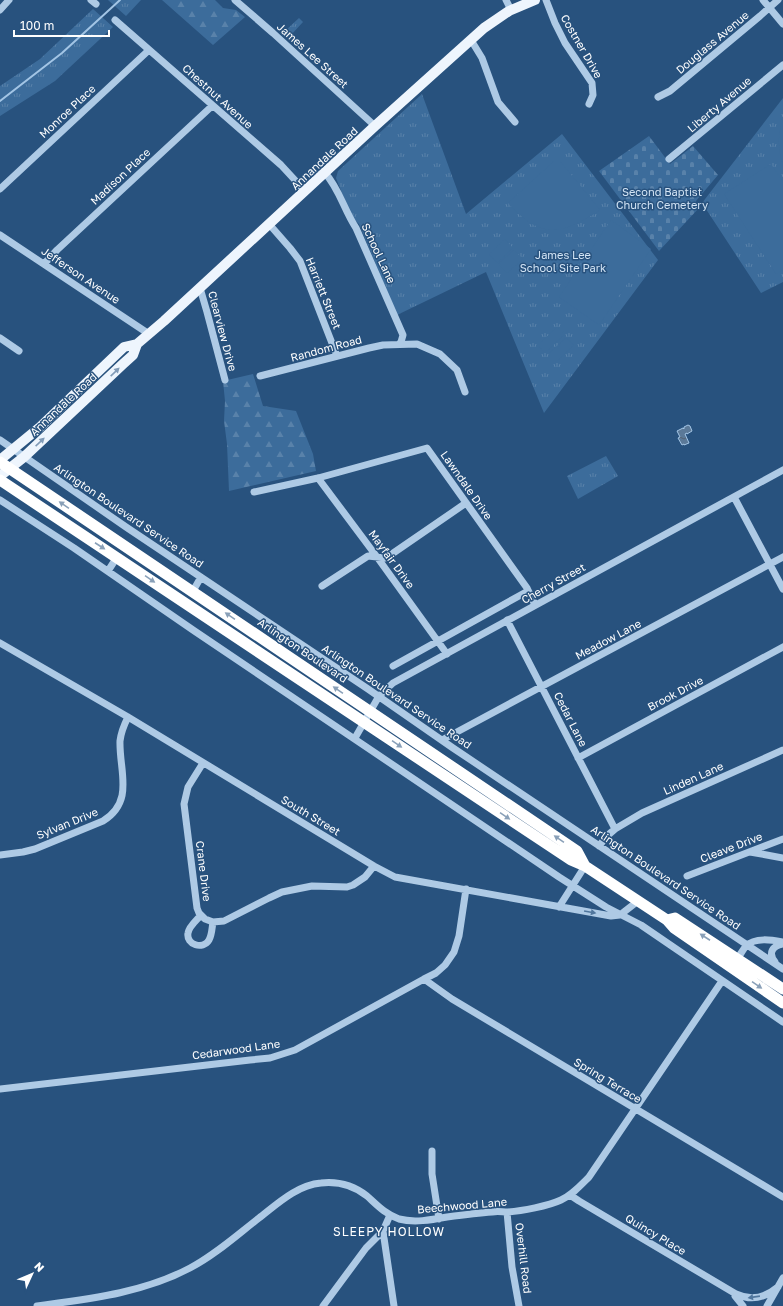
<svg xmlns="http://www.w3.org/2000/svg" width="783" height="1306" font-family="'Golos Text',sans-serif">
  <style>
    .forest { fill: url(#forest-firs) }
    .cemetery { fill: url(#cemetery-stones) }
    .park { fill: url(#park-tufts) }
    .pitch { fill: #3c6c9b }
    .water { fill: url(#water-ripples); stroke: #a3c5e5 }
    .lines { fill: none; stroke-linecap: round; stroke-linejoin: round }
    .stream { stroke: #a3c5e5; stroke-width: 2 }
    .minor { stroke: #aecae5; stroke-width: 7 }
    .major { stroke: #eef5fd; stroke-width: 10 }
    .highway { stroke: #fff; stroke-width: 11 }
    .oneway { fill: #819bb7 }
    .oneway2 { fill: #89a0b8 }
    .oneway3 { fill: #50769d }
    .labels { text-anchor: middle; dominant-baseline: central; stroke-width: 3; stroke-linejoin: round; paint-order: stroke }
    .street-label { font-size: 11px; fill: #fff; stroke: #28527e }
    .park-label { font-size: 11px; fill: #d1e3f4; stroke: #28527e }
    .neighbourhood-label { font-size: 12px; letter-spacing: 1px; fill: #fff; stroke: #28527e }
  </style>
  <defs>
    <pattern id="forest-firs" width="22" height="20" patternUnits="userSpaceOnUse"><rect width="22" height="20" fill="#3c6c9b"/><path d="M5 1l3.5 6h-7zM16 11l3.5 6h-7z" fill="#5982aa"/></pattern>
    <pattern id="cemetery-stones" width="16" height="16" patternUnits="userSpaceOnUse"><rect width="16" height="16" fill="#3c6c9b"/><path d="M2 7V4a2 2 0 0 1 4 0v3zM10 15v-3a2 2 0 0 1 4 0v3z" fill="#5982aa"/></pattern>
    <pattern id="park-tufts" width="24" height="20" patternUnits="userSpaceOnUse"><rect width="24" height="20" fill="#3c6c9b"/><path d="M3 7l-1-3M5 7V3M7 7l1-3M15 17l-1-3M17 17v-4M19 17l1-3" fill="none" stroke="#5982aa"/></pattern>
    <pattern id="water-ripples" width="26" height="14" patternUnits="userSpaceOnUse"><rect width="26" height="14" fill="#5b7998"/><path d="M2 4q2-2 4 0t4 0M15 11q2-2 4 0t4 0" fill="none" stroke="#546272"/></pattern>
  </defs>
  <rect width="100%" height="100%" fill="#28527e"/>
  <path class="forest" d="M162 0H215L223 8 236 10 245 17 213 45Z
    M253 374 263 406 296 411 313 454 316 471 229 491 227 444 224 421 225 401 223 381Z"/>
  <path class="cemetery" d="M649 136 670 164 693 146 718 175 696 201 698 209 659 251 599 171Z"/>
  <path class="park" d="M108 0H141L126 16Z
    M93 9 113 27 55 81 0 116V86L40 59Z
    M299 18 303 22 290 36 285 31Z
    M422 94 466 214 562 134 658 260 544 413 486 272 397 315 359 224 352 218 336 178 338 171Z
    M783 98V282L761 293 702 203Z
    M606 456 618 476 578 499 567 476Z"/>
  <path class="pitch" d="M783 120V165C778 150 777 135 783 120Z
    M554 161H560L600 210C562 235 541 240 508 203Z
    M771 164 783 182V270L776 274 724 194Z
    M611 220 651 249 599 325 559 297Z
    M505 239 513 248 497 263 489 254Z
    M514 250 523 259 507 273 498 264Z
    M561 326 565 330 562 333 564 335 547 351 545 349 543 351 539 346 541 344 540 343 557 327 558 329Z
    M566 338 574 345 557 361 549 353Z"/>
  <path class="water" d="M688 425 690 426 692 431 687 434V433L685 434 689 443 684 445V444L682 445 678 438 680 437 677 431 683 428 684 429V427Z"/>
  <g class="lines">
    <path class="stream" d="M0 101 62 53 120 0"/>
    <path class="minor" d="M91 0 96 4
      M235 0 273 33 375 126
      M506 0 511 10
      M546 0 555 23 565 43 592 83 593 95 589 104
      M763 0 783 24
      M0 10 9 0
      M115 20 281 165 305 191
      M471 40 482 58 498 102 515 122
      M658 97 670 91 760 16 778 0
      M669 159 783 65
      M325 173C339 188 344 210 356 228L403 335 401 342 399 344
      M0 189 149 50
      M269 224 290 248 300 261 337 356
      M0 235 149 334
      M44 264 57 250 212 106
      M200 288 207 312 225 380
      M0 338 19 351
      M260 376 369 348 383 345 417 344 440 354 457 370 465 392
      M0 440 126 527 368 689 453 748 783 969
      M318 478 377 557 447 654
      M254 492 318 478 427 448 527 588 535 605
      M734 497 783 589
      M0 500 74 548 193 630 559 877 606 907 641 925 783 1022
      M108 571 117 557
      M322 586 368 556 386 558 466 503
      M193 591 201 577
      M507 620 615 829
      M0 643 128 717 374 866 395 877 611 916 620 915 638 901
      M393 666 528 591
      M355 738 379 696 393 683 783 470
      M442 740 783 557
      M578 758 783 647
      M203 763 188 787 184 804 197 908 199 913 205 919 213 922 224 921 269 898 282 892 312 886 347 887 353 885 365 877 374 866
      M599 846 607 836 615 829 642 813 783 750
      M750 852 783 858
      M0 855 23 852 35 849 103 821C135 801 119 771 120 741 121 732 124 725 128 717
      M687 876 783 839
      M559 907 585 866
      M201 915C197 920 189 926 188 933 186 945 203 950 209 940 212 935 212 927 213 922
      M735 962C739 957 742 951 746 946 755 937 772 940 783 942
      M775 962C768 953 772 946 783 944
      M424 979 452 999 783 1197
      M0 1089 250 1060 270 1058 295 1050 424 979 436 973 445 965 454 952 459 936 466 889
      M432 1151V1174L439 1219
      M570 1195 579 1201 736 1294C751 1301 765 1298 778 1287
      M507 1212 512 1267 519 1306
      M390 1215 383 1231 394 1306
      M735 1296 743 1306
      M37 1306C89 1299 143 1293 190 1268 215 1255 237 1235 259 1218 277 1204 297 1185 321 1183 339 1181 353 1185 367 1196 377 1205 385 1214 399 1219 414 1223 431 1220 447 1217 462 1215 477 1213 492 1212 498 1211 502 1212 508 1212 522 1211 548 1206 561 1200 572 1195 580 1186 589 1177L722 981
      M323 1306 366 1248 383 1231
      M767 1306 783 1278"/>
    <path class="major" d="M0 460 40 427 124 347 137 344 164 321 375 126 484 28 509 11 535 0
      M0 476 24 457 123 364 133 355 137 344"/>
    <path class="highway" d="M0 462C193 591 384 722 577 851L585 866
      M0 480 571 860 585 866 667 920 674 928 783 1003
      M667 920 675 918 783 989"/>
  </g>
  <defs><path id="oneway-solid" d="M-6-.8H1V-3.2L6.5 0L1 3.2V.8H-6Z"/></defs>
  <g class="oneway">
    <use href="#oneway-solid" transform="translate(115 372) rotate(-44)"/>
    <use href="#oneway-solid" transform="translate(40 442) rotate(-43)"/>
  </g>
  <g class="oneway2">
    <use href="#oneway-solid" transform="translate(64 505) rotate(-146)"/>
    <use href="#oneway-solid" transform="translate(100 546) rotate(33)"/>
    <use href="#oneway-solid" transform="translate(150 579) rotate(34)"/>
    <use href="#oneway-solid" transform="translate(230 616) rotate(-146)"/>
    <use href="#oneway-solid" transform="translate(338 690) rotate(-146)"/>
    <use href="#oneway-solid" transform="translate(397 744) rotate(34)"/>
    <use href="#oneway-solid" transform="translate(505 816) rotate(34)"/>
    <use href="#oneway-solid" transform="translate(559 839) rotate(-146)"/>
    <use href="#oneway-solid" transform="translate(705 937) rotate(-147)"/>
    <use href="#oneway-solid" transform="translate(757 985) rotate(34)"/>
  </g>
  <g class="oneway3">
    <use href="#oneway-solid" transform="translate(590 912) rotate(10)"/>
    <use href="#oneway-solid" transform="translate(754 1297) rotate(172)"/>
  </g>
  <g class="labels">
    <g class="street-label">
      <text transform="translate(712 42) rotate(-40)">Douglass Avenue</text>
      <text transform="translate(582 46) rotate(60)">Costner Drive</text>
      <text transform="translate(313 55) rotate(42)">James Lee Street</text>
      <text transform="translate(218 96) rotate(42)">Chestnut Avenue</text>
      <text transform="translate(719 104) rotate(-40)">Liberty Avenue</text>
      <text transform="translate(67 111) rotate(-43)">Monroe Place</text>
      <text transform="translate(324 158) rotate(-43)">Annandale Road</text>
      <text transform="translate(120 176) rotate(-43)">Madison Place</text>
      <text transform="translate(379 253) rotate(65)">School Lane</text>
      <text transform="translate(81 275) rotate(34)">Jefferson Avenue</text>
      <text transform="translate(324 293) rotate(68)">Harriett Street</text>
      <text transform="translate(223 331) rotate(75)">Clearview Drive</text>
      <text transform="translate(326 348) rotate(-15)">Random Road</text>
      <text transform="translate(63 404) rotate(-43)">Annandale Road</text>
      <text transform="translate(467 485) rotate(55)">Lawndale Drive</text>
      <text transform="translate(129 515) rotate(34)">Arlington Boulevard Service Road</text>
      <text transform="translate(392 559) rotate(54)">Mayfair Drive</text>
      <text transform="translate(553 583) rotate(-29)">Cherry Street</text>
      <text transform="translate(608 639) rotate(-28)">Meadow Lane</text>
      <text transform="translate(303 650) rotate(34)">Arlington Boulevard</text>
      <text transform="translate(675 693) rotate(-28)">Brook Drive</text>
      <text transform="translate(397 696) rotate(34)">Arlington Boulevard Service Road</text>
      <text transform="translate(571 719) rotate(63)">Cedar Lane</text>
      <text transform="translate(693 778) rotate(-24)">Linden Lane</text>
      <text transform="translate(311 815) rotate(31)">South Street</text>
      <text transform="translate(67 823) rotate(-22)">Sylvan Drive</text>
      <text transform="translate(731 847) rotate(-21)">Cleave Drive</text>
      <text transform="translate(204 871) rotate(83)">Crane Drive</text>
      <text transform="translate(666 877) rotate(34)">Arlington Boulevard Service Road</text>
      <text transform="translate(236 1049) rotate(-8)">Cedarwood Lane</text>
      <text transform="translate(608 1080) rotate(31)">Spring Terrace</text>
      <text transform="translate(462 1205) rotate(-5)">Beechwood Lane</text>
      <text transform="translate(656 1234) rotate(31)">Quincy Place</text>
      <text transform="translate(524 1258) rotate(83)">Overhill Road</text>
    </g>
    <g class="park-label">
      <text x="662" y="191">Second Baptist<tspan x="662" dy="13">Church Cemetery</tspan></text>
      <text x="563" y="254">James Lee<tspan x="563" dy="13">School Site Park</tspan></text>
    </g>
    <g class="neighbourhood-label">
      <text x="389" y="1231">SLEEPY HOLLOW</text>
    </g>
  </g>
  <g transform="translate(32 1274) rotate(46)" stroke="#28527e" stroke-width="3" paint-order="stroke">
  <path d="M0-3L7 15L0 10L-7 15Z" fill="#ffffff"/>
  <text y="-6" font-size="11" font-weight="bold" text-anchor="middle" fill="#ffffff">N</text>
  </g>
  <path d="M14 30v6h95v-6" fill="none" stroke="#ffffff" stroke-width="2"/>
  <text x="20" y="30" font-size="12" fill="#ffffff" stroke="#28527e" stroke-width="3" paint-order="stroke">100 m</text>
</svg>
